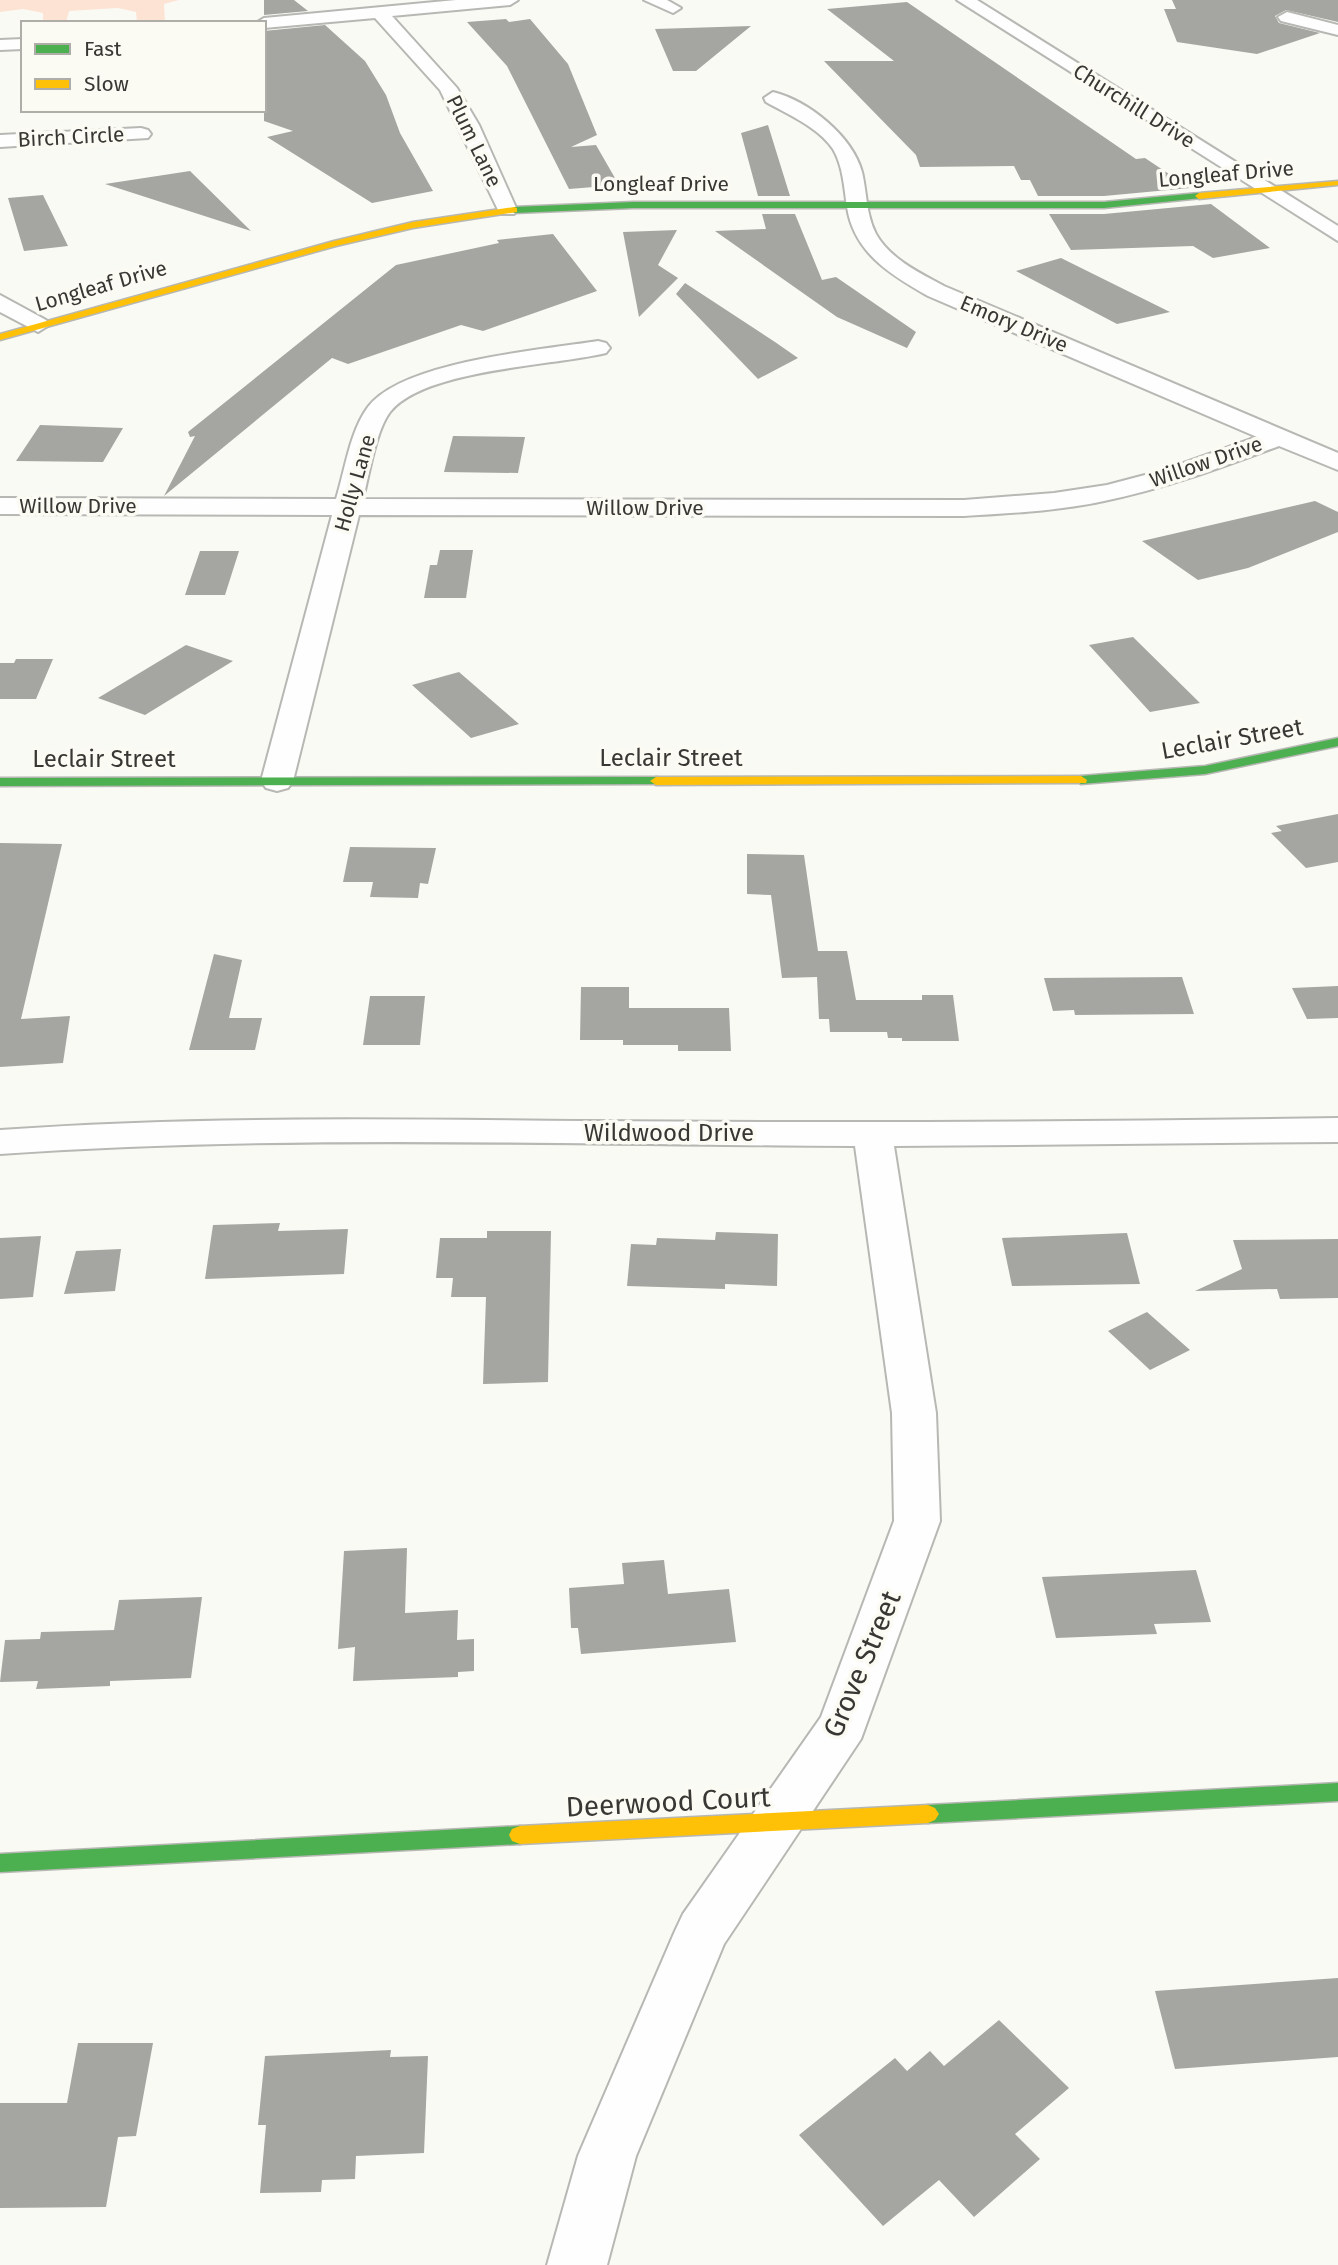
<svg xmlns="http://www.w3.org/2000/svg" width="1338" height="2265" font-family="'Fira Sans',sans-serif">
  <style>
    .green { fill: #fce3d3 }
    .building { fill: #a5a5a1 }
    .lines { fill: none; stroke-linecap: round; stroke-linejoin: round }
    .street-casing { stroke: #b7b7b4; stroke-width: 4 }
    .fast-casing { stroke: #b7b7b4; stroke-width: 3 }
    .slow-casing { stroke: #b7b7b4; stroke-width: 3 }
    .street { fill: #fefefe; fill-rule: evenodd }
    .fast { fill: #4caf50; fill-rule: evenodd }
    .slow { fill: #ffc107; fill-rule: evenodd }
    .labels { text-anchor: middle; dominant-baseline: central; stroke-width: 7; stroke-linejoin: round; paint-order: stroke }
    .far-street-label { font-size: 21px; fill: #383734; stroke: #fcfbf3 }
    .street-label { font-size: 24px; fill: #383734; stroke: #fcfbf3 }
    .near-street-label { font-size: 28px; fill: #383734; stroke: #fcfbf3 }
  </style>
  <rect width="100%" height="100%" fill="#fafaf5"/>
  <path class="green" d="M0 0H179L164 4 165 22H137L136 12 118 8 69 11 66 23H43V13L23 9 0 12Z"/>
  <path class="building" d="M264 0H294L308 11 264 15Z
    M1172 0H1338V22L1286 10 1275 16 1279 23 1320 33 1257 54 1177 42 1164 9H1176Z
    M907 2 1136 159 1145 158 1190 188 1104 196H1038L1030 180H1021L1014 166 920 167 916 155 824 61H894L827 9Z
    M506 19 509 22 530 19 568 64 597 135 571 147 596 145 619 185 569 189 507 66 467 22Z
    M325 25 365 61 386 95 400 133 433 191 372 203 267 137 293 131 264 121V31Z
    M751 26 696 71H673L655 29Z
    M768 125 790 196H758L741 133Z
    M190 171 251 231 105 184Z
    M43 195 68 246 24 251 8 198Z
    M1211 204 1270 248 1213 258 1193 246 1071 250 1049 214H1104Z
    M762 214H795L822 280 836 277 916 332 907 348 837 317 715 231 766 229Z
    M677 230 658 265 678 278 639 317 623 232Z
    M553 234 597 291 483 331 461 325 348 364 332 358 164 496 195 436 190 437 188 432 396 265 499 243 497 240Z
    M1061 258 1170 312 1117 324 1016 271Z
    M685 283 775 342 798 358 758 379 676 294Z
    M40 425 123 428 103 462 16 461Z
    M453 436 525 437 518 473 444 472Z
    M1315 501 1338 512V532L1248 568 1198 580 1142 541Z
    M440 550H473L466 598H424L430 565H437Z
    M200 551H239L225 595H185Z
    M1133 637 1200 703 1150 712 1089 645Z
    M186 645 233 661 145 715 98 698Z
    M16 659H53L36 699H0V663H14Z
    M459 672 519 724 471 738 412 685Z
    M1338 814V862L1306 868 1271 833 1282 831 1276 826Z
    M0 843 62 844 21 1019 70 1016 63 1063 0 1067Z
    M350 847 436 848 428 884 420 883 418 898 370 897 373 882H343Z
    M747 854 804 855 818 951H847L856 1000H922V995H953L959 1041H902V1038H888L887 1032H830L829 1019H819L817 977 782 978 771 895 747 894Z
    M214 954 242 960 229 1018H262L255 1050H189Z
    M1182 977 1194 1014 1075 1015 1074 1010 1053 1011 1044 978Z
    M1338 986V1018L1307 1019 1292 988Z
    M581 987H629V1008H729L731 1051H678V1045H623V1040H580Z
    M370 996H425L420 1045H363Z
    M280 1223 278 1231 348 1229 344 1274 205 1279 213 1225Z
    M487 1231H551L548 1382 483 1384 486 1297H451L453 1278H436L440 1238H487Z
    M716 1232 778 1234 777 1286 725 1284V1289L627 1286 631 1244 656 1245 657 1238 715 1240Z
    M1127 1233 1140 1284 1012 1286 1002 1238Z
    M41 1236 33 1297 0 1299V1238Z
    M1338 1239V1298L1280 1299 1277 1289 1195 1291 1242 1269 1233 1240Z
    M121 1249 115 1291 64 1294 76 1251Z
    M1147 1312 1190 1350 1150 1370 1108 1331Z
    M407 1548 405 1613 458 1610 457 1640 474 1639V1671L458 1672V1677L353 1681 355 1647 338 1649 344 1551Z
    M664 1560 668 1594 729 1589 736 1642 581 1654 578 1628H571L569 1588 624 1584 622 1563Z
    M1196 1570 1211 1622 1154 1624 1157 1634 1056 1638 1042 1577Z
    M202 1597 191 1678 110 1681V1686L36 1689 38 1681 0 1682 5 1640 40 1639 41 1632 114 1630 119 1600Z
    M1338 1978V2057L1175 2069 1155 1991Z
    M999 2020 1069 2088 1015 2134 1040 2159 974 2217 939 2180 883 2226 799 2135 895 2058 907 2071 930 2051 944 2066Z
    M78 2043H153L136 2136 118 2137 106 2207 0 2208V2103H67Z
    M391 2050 390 2057 428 2056 424 2153 356 2156 355 2179 322 2180 321 2192 260 2193 266 2125H258L265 2056Z"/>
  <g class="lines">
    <g class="street-casing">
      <path id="street" d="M456 0H518L510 5 392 16 457 88 479 125 517 210 514 214H500L440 90 375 18 264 28V23H256L264 18Z
        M644 0H667L681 8 673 13Z
        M957 0H977L1338 226V241Z
        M1287 12 1338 25V35L1281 21 1278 17Z
        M23 39V49L0 50V40Z
        M773 92C809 101 852 136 862 172 867 193 866 215 876 234 890 259 920 273 944 286L1338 453V470L1279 446C1222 467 1164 489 1104 501 1058 511 1011 513 964 516L359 515 293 781 288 788 277 791 266 788 261 781 332 515 0 514V498L336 499C345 470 350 431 368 407 402 361 542 350 598 341L606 343 610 348 606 353C553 366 424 369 390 412 376 430 369 475 363 499L964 500 1054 493 1107 485 1164 470 1257 437 928 296C891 275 854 253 847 207 844 187 843 166 833 149 818 127 789 115 766 102L764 98Z
        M141 128 148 130 151 134 148 138 0 147V135Z
        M0 295 46 320 49 325 38 332 0 312Z
        M1338 1118V1142L894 1146 936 1413 940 1521 861 1739 724 1944 636 2156 607 2265H547L578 2156 675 1931 683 1914 821 1717 894 1521 892 1413 855 1146C570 1145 284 1134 0 1154V1130C195 1116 390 1119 585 1121 836 1123 1087 1122 1338 1118Z"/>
    </g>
    <g class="fast-casing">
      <path id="fast" d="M1199 193 1203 196 1202 198 1104 208H633L514 213 510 210 514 207 633 202H1104Z
        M1338 738V746L1205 774 1081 784 1075 780 1081 776 1205 766Z
        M656 777 661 778V784L0 786V778Z
        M1338 1783V1801L928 1823 921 1820 917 1814 921 1808 928 1805Z
        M520 1826 528 1829 531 1835 528 1841 520 1844 0 1872V1854Z"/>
    </g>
    <g class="slow-casing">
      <path id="slow" d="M1338 181V185L1199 199 1195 196 1199 193Z
        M514 207 517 208V212L413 228 336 246 0 340V334L334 241 413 222Z
        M1081 776 1087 780 1086 783 656 785 650 781 656 777Z
        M928 1805 935 1808 939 1814 935 1820 928 1823 520 1844 512 1841 509 1835 512 1829 520 1826Z"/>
    </g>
    <use href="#street" class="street"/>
    <use href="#fast" class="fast"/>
    <use href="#slow" class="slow"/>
  </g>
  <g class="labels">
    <g class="far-street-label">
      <text transform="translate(1134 106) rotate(32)">Churchill Drive</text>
      <text transform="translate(71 137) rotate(-3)">Birch Circle</text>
      <text transform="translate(474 141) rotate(64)">Plum Lane</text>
      <text transform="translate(1226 174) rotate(-5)">Longleaf Drive</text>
      <text x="661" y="184">Longleaf Drive</text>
      <text transform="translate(101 286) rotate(-16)">Longleaf Drive</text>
      <text transform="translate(1014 324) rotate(23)">Emory Drive</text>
      <text transform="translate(1206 462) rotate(-19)">Willow Drive</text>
      <text transform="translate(355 483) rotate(-74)">Holly Lane</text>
      <text x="78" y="506">Willow Drive</text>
      <text x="645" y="508">Willow Drive</text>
    </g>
    <g class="street-label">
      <text transform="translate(1232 739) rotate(-10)">Leclair Street</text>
      <text x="671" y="758">Leclair Street</text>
      <text x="104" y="759">Leclair Street</text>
      <text x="669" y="1133">Wildwood Drive</text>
    </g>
    <g class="near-street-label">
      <text transform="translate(862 1664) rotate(-67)">Grove Street</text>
      <text transform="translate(668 1802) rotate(-3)">Deerwood Court</text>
    </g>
  </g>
  <rect x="21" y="21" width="245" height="91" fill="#fcfbf3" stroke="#aeada7" stroke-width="2"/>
  <rect x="35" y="44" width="35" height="10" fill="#4caf50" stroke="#aeada7" stroke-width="2"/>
  <text x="84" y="56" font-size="21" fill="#383734">Fast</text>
  <rect x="35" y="79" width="35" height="10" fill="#ffc107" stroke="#aeada7" stroke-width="2"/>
  <text x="84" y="91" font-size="21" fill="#383734">Slow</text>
</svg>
